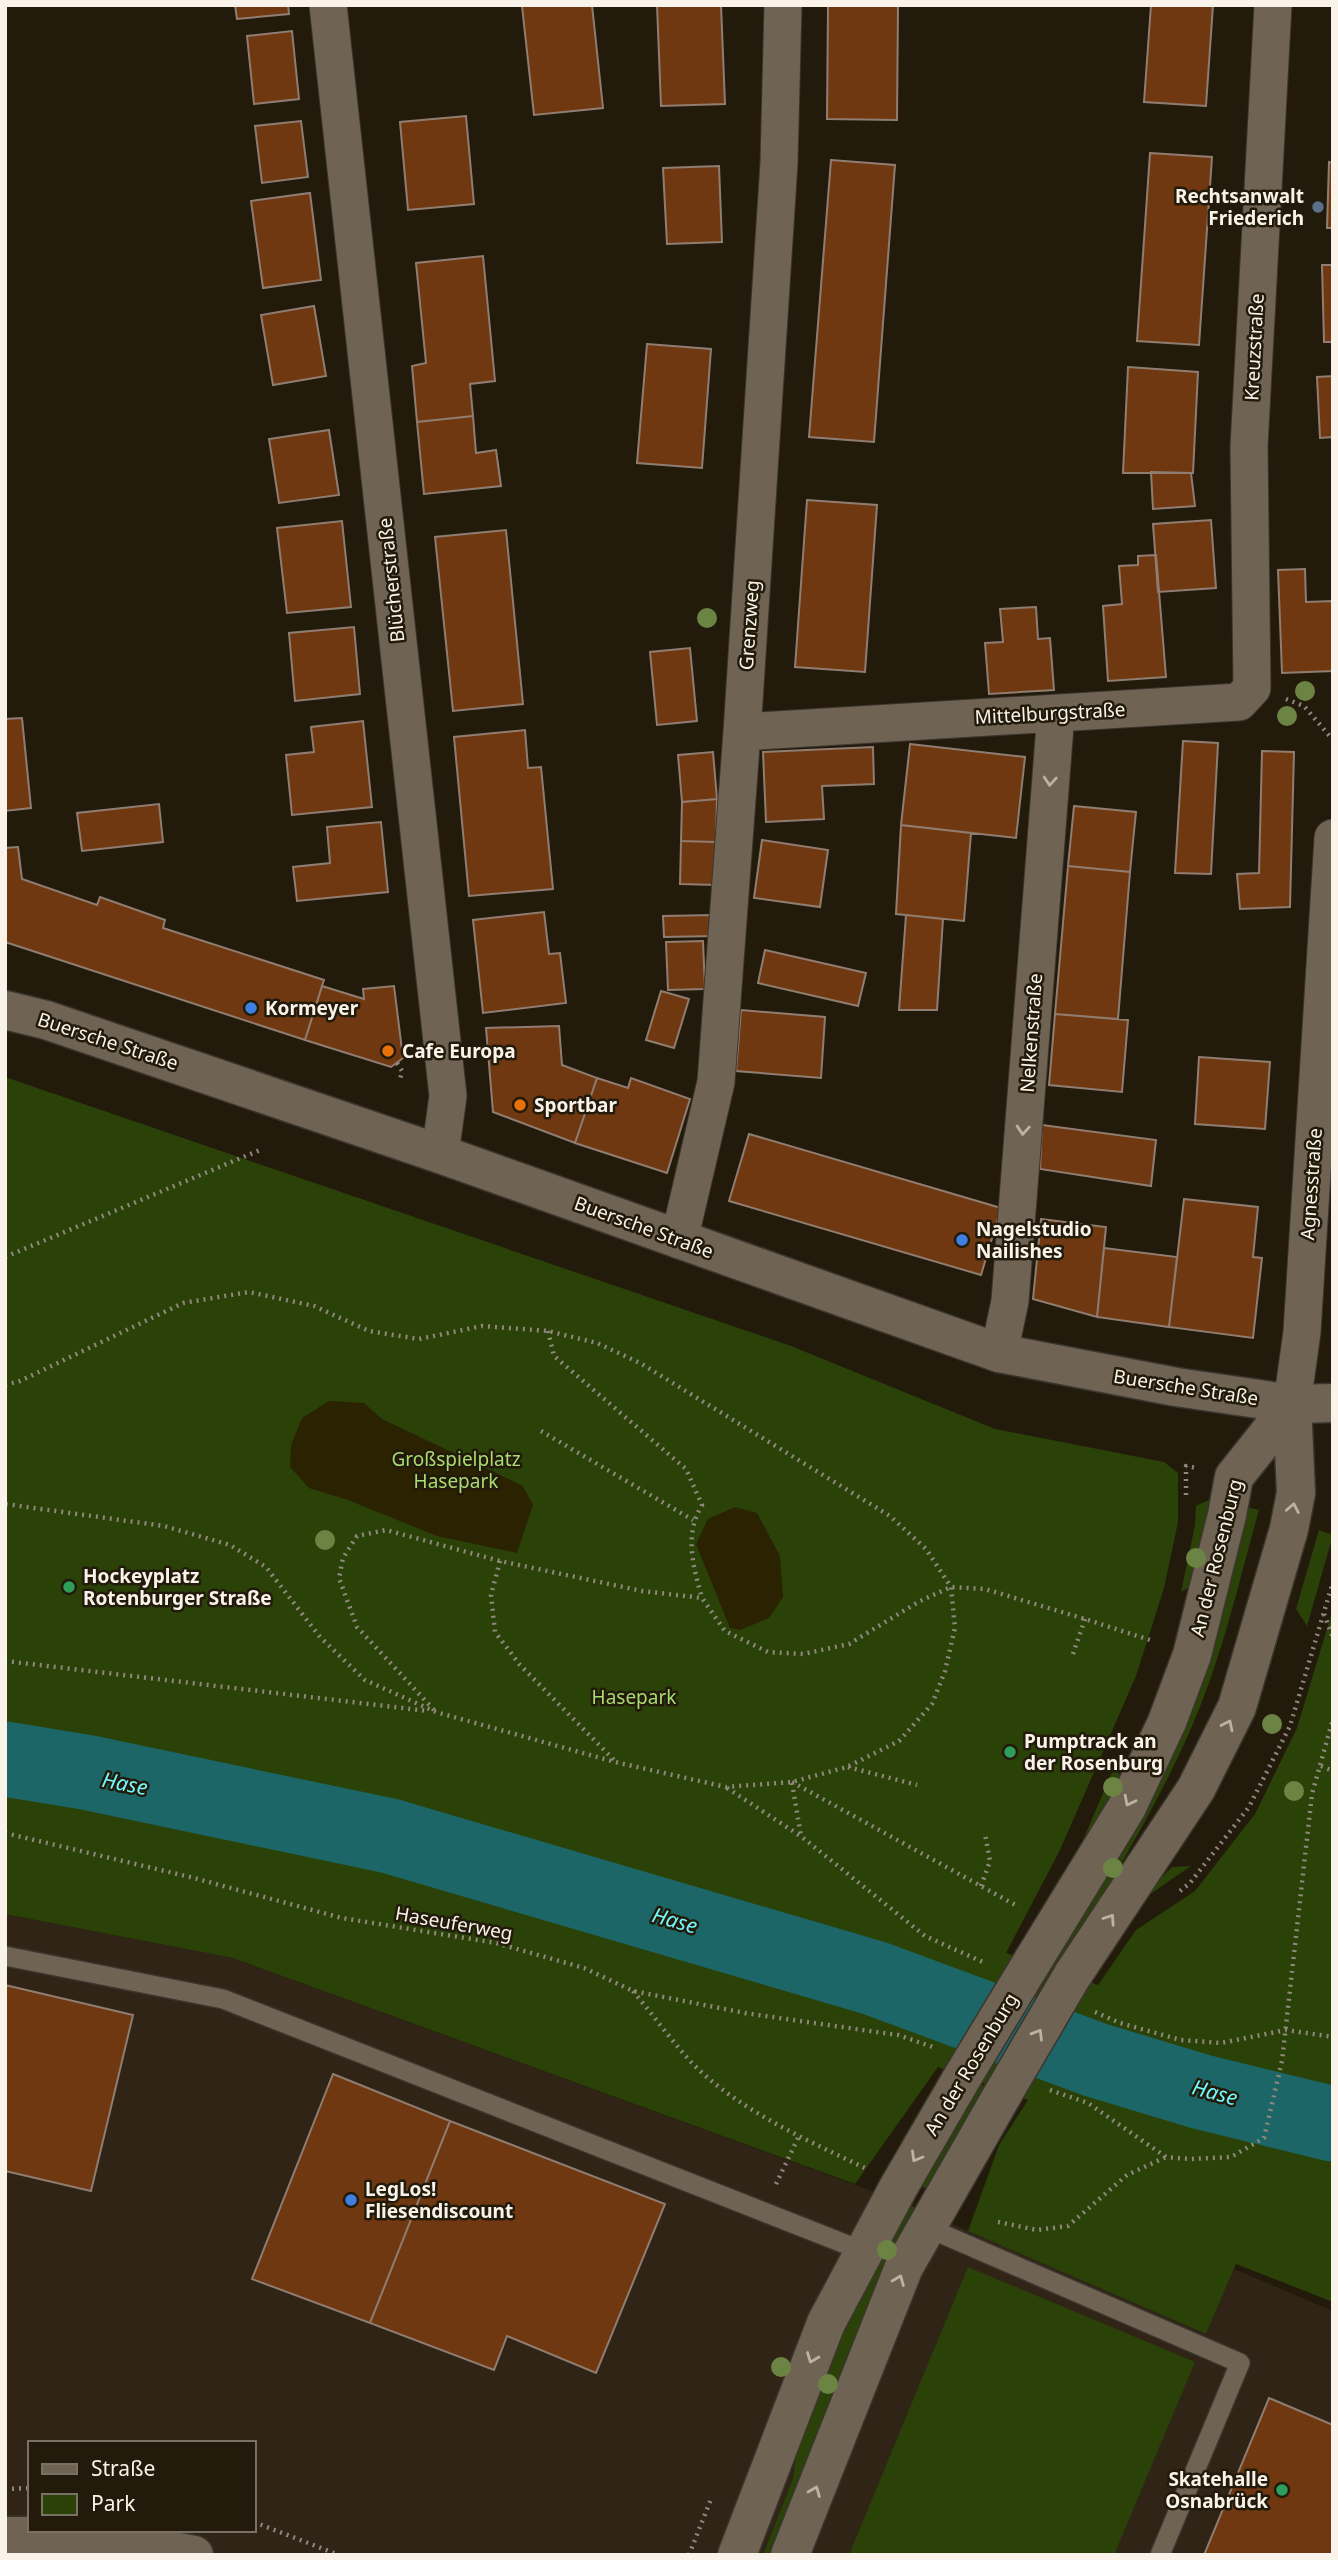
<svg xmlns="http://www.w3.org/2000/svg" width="1338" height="2560" font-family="'Noto Sans',sans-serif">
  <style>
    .commercial { fill: #2f2416; fill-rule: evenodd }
    .green { fill: #2a4208 }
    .sand { fill: #2a2201 }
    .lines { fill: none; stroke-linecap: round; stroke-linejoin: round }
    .river { stroke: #1c6668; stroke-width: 75 }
    .building { fill: #703810; stroke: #907d72; stroke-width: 2 }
    .service-casing { stroke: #3b352f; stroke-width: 22 }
    .minor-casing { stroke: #3b352f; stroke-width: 39 }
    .tertiary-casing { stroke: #3b352f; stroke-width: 41 }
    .secondary-casing { stroke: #3b352f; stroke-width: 41 }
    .path { stroke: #8f887c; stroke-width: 4.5; stroke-dasharray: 2 5; stroke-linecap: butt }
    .service { stroke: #6f6454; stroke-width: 19 }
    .minor { stroke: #6f6454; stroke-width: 37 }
    .tertiary { stroke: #6f6454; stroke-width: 38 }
    .secondary { stroke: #6f6454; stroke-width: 38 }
    .tertiary-bridge-casing { stroke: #3b352f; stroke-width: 41; stroke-linecap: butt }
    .tertiary-bridge { stroke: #6f6454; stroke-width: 38 }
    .tree { fill: #6c8443 }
    .oneway { stroke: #bbb3a6 }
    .service-dot { fill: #5c6f8a; stroke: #221a0b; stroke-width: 2.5 }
    .shop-dot { fill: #3f7fe0; stroke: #221a0b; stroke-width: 2.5 }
    .food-dot { fill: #e8710a; stroke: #221a0b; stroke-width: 2.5 }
    .leisure-dot { fill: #2e9e5b; stroke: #221a0b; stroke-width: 2.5 }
    .labels { text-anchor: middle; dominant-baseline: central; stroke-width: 5; stroke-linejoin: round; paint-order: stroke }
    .poi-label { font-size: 19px; font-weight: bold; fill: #f9f3e9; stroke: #221a0b; text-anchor: start }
    .street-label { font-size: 19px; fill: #f9f3e9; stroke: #221a0b }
    .park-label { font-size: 19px; fill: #a8db70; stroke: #221a0b }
    .water-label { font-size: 21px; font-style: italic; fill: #73f9fd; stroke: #221a0b }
  </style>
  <rect width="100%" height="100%" fill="#221a0b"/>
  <path class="commercial" d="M5 1914 233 1958 905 2203 1206 2334 1234 2269 1333 2311V2555H5ZM30 2443H254V2530H30Z"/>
  <path class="green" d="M5 1077 791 1346 995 1429 1164 1462 1178 1473V1522L1164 1588 1136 1676 1060 1850 1006 1953 1044 1966 1242 1506 1259 1510C1238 1585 1221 1662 1189 1733 1153 1815 1103 1893 1059 1971L1098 1985 1136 1930 1195 1891 1255 1814 1297 1728 1333 1609V2302L1236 2264 1206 2334 968 2231 999 2145 1028 2100 938 2067 855 2184 233 1958 5 1914Z
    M1213 1498 1199 1581 1181 1592 1195 1525 1196 1506Z
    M1319 1530 1333 1535 1307 1626 1296 1609Z
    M1115 1765 1122 1781 1077 1854Z
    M1191 1866 1133 1906 1172 1867Z
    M976 2083 989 2087 930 2190 916 2184Z
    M905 2203 920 2210 774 2555H763L793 2479 799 2430 835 2333Z
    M968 2267 1195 2362 1114 2555H849Z"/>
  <path class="sand" d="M329 1401 364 1403 382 1419 523 1486 533 1505 517 1553 437 1536 348 1500 309 1488 290 1467 291 1445 302 1418Z
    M735 1507 757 1513 780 1556 783 1597 769 1618 740 1630 730 1628 696 1544 708 1519Z"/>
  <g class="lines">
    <path class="river" d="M5 1759 85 1772 390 1836 874 1978 1096 2060 1202 2092 1333 2124"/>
  </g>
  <path class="building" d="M235 5H288L289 14 237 19Z
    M592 5 603 108 534 115 522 6Z
    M657 5H721L725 104 661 106Z
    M828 5H898L897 120 827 119Z
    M1151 5H1213L1206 106 1144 102Z
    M292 31 299 99 254 104 247 36Z
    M466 116 474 204 408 210 400 122Z
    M301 121 308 177 262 183 255 126Z
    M1150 153 1212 157 1199 345 1137 341Z
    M831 160 895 165 874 442 809 437Z
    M1329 162 1333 163V228H1327Z
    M719 166 722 242 667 244 663 168Z
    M310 193 321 280 263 288 251 201Z
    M483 256 495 381 470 384 473 416 417 422 412 366 426 363 416 263Z
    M1322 265H1333V342H1324Z
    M314 306 326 376 273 385 261 315Z
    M647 344 711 349 702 468 637 463Z
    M1128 367 1198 372 1193 473H1123Z
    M1333 376V437L1320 438 1317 377Z
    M473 416 476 453 496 450 501 486 424 494 417 422Z
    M329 430 339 495 279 503 269 439Z
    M1151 472 1191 473 1195 506 1153 509Z
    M807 500 877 505 865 672 795 667Z
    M1211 520 1216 588 1158 592 1153 524Z
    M342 521 351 607 287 613 277 528Z
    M506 530 523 704 453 711 435 537Z
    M1156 555 1166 677 1108 681 1103 606 1122 604 1119 566 1138 565V556Z
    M1305 569 1306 602 1333 601V671L1282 673 1278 570Z
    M1036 607 1038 639 1050 638 1054 690 989 694 985 643 1003 642 1000 609Z
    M354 627 360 694 295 701 289 633Z
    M690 648 697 721 657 725 650 652Z
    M22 718 31 808 5 811V719Z
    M363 721 372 807 292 815 286 755 314 752 311 727Z
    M525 730 528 768 541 767 553 889 469 896 454 737Z
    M1183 741 1218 743 1211 874 1175 873Z
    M910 744 1025 757 1016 838 901 825Z
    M873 747 874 784 822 786 824 819 766 822 763 752Z
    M1262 751 1294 752 1290 907 1240 909 1237 874 1259 873Z
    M713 752 717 799 682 802 678 755Z
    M717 799 716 842 681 841 682 802Z
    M159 804 163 842 82 851 77 813Z
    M1074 806 1136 812 1130 872 1068 866Z
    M381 822 388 892 297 901 293 867 330 863 327 827Z
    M901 825 971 833 964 921 896 914Z
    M762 840 828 850 820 907 754 898Z
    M681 841 716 842V885L680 884Z
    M18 847 22 879 97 905 100 897 165 920 163 928 324 980 305 1040 5 942V848Z
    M1068 866 1130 872 1118 1019 1055 1014Z
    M544 912 549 954 560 953 566 1003 483 1013 473 920Z
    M714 915 715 936 664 937 663 916Z
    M906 915 943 919 937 1010H899Z
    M703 941 705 989 668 990 666 942Z
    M765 950 866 973 858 1006 758 983Z
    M322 986 364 999 363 989 394 986 403 1058 391 1067 305 1040Z
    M661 991 689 999 674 1048 646 1040Z
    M741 1010 825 1017 821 1078 736 1071Z
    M1055 1014 1128 1020 1122 1092 1049 1085Z
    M559 1026 562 1065 597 1078 575 1143 493 1112 486 1028Z
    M1199 1057 1270 1062 1265 1129 1195 1124Z
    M597 1078 628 1088 631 1078 690 1099 667 1173 575 1143Z
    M1042 1125 1156 1140 1151 1186 1040 1169Z
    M749 1134 1001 1208 981 1275 729 1201Z
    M1184 1199 1258 1207 1253 1257 1262 1258 1253 1338 1169 1327Z
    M1041 1219 1106 1227 1097 1317 1033 1299Z
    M1104 1248 1177 1257 1169 1327 1097 1317Z
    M5 1985 133 2015 91 2191 5 2171Z
    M333 2074 450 2121 370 2323 252 2279Z
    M450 2121 665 2204 596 2373 507 2336 494 2370 370 2323Z
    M1269 2398 1333 2425V2555H1204Z"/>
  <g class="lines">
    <g class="service-casing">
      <path id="service" d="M5 1956 223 1999 863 2251
        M926 2227 1240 2363 1160 2555"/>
    </g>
    <g class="minor-casing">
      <path id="minor" d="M328 5 448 1096 440 1154
        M742 732 1239 702 1252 688 1249 446 1273 5
        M679 1240 716 1082 742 732 779 163 783 5
        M999 1353 1010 1301 1056 713
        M1292 1404 1302 1332 1333 838"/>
    </g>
    <g class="tertiary-casing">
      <path id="tertiary" d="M1032 1962 1127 1807 1167 1722 1192 1655 1227 1515 1234 1477 1292 1404
        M1072 1976 1196 1789 1237 1707 1289 1529 1296 1493 1292 1404
        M5 2536H66L121 2541 194 2555
        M737 2555 826 2323 898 2188 963 2076
        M790 2555 904 2267 1004 2092"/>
    </g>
    <g class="secondary-casing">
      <path id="secondary" d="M5 1010 46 1020 440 1154 999 1353 1176 1387 1292 1404 1333 1403"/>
    </g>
    <path class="path" d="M1286 699 1304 706 1333 740
      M397 1063 402 1071 400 1080
      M5 1257 260 1150
      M548 1331 554 1356 686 1469 702 1505C684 1535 693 1566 702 1598
      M5 1385 20 1381 183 1303 249 1292 314 1306 369 1331 419 1339 482 1326 548 1331 597 1343 640 1363 890 1516 926 1549 951 1587 955 1628 945 1671 932 1704 899 1741 847 1767 792 1782 726 1787 615 1762 436 1712 365 1680 320 1637 266 1567 230 1545 164 1526 5 1504
      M541 1431 693 1520
      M1186 1495V1466L1197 1468
      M500 1561 491 1595 495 1632 520 1665 614 1760
      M1324 1614 1333 1638
      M1073 1654 1085 1619
      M5 1661 428 1711
      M434 1710 357 1627 339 1578 343 1558 357 1536 386 1530 500 1561 642 1591 702 1598 725 1631 768 1652 803 1654 849 1644 920 1601 951 1587 985 1589 1085 1619 1153 1641
      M1321 1766 1333 1771
      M848 1767 917 1785
      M792 1782 1019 1907
      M792 1783 801 1836
      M727 1788 802 1837 925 1936 985 1963
      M5 1833 190 1877 342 1918 496 1943 584 1968 633 1991 745 2013 898 2035 933 2047
      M981 1886 990 1861 985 1834
      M1180 1891 1190 1883 1249 1807 1290 1726 1333 1582
      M633 1991C653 2015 671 2040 691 2062 735 2108 808 2141 865 2168
      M1095 2012 1120 2023 1181 2040 1221 2043 1286 2030 1333 2037
      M1050 2090 1088 2103 1166 2157 1190 2159 1231 2157 1264 2138 1282 2061 1312 1794 1333 1719
      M776 2184 799 2136
      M998 2222 1037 2230 1068 2226 1127 2175 1166 2157
      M5 2489 30 2488
      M254 2522 339 2555
      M689 2555 711 2499"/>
    <use href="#service" class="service"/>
    <use href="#minor" class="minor"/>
    <use href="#tertiary" class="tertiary"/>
    <use href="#secondary" class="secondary"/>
    <g class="tertiary-bridge-casing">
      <path id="tertiary-bridge" d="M963 2076 1032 1962
        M1004 2092 1072 1976"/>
    </g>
    <use href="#tertiary-bridge" class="tertiary-bridge"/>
  </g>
  <g class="tree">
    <circle cx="707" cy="618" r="10"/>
    <circle cx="1305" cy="691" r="10"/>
    <circle cx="1287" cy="716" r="10"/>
    <circle cx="325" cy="1540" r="10"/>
    <circle cx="1196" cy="1558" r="10"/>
    <circle cx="1272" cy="1724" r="10"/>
    <circle cx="1113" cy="1787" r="10"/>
    <circle cx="1294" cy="1791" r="10"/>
    <circle cx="1113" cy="1868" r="10"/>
    <circle cx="887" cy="2250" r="10"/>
    <circle cx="781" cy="2367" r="10"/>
    <circle cx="828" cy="2384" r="10"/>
  </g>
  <defs><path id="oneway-chevron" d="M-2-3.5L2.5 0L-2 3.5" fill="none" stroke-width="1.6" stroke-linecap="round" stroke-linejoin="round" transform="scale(1.75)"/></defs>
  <g class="oneway">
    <use href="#oneway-chevron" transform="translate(1050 781) rotate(94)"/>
    <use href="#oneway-chevron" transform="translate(1023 1130) rotate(94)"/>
    <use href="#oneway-chevron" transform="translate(1293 1508) rotate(-79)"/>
    <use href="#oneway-chevron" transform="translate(1228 1725) rotate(-64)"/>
    <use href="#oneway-chevron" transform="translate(1129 1801) rotate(117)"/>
    <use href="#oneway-chevron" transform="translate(1110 1919) rotate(-56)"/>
    <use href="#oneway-chevron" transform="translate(1038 2034) rotate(-59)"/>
    <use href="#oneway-chevron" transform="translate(916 2157) rotate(120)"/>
    <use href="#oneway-chevron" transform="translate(899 2280) rotate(-68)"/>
    <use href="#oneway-chevron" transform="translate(812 2358) rotate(111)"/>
    <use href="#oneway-chevron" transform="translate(815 2491) rotate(-68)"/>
  </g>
  <circle class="service-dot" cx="1318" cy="207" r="7"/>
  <g class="shop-dot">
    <circle cx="251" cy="1008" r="7"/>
    <circle cx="962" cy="1240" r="7"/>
    <circle cx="351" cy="2200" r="7"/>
  </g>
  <g class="food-dot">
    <circle cx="388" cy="1051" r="7"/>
    <circle cx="520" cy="1105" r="7"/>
  </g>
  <g class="leisure-dot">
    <circle cx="69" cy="1587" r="7"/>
    <circle cx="1010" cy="1752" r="7"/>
    <circle cx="1282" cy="2490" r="7"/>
  </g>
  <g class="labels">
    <g class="poi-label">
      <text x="1304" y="196" text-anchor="end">Rechtsanwalt<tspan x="1304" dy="22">Friederich</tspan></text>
      <text x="265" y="1008">Kormeyer</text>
      <text x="402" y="1051">Cafe Europa</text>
      <text x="534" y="1105">Sportbar</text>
      <text x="976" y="1229">Nagelstudio<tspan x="976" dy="22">Nailishes</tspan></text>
      <text x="83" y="1576">Hockeyplatz<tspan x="83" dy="22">Rotenburger Straße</tspan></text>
      <text x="1024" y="1741">Pumptrack an<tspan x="1024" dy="22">der Rosenburg</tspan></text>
      <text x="365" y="2189">LegLos!<tspan x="365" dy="22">Fliesendiscount</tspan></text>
      <text x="1268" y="2479" text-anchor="end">Skatehalle<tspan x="1268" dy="22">Osnabrück</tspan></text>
    </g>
    <g class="street-label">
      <text transform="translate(1254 347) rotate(-87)">Kreuzstraße</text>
      <text transform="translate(391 580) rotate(-96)">Blücherstraße</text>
      <text transform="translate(749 625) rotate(-86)">Grenzweg</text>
      <text transform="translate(1050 713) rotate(-3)">Mittelburgstraße</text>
      <text transform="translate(1031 1033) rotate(-86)">Nelkenstraße</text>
      <text transform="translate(108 1041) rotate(18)">Buersche Straße</text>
      <text transform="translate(1311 1184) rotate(-86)">Agnesstraße</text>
      <text transform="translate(644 1227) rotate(20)">Buersche Straße</text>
      <text transform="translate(1186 1387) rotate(9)">Buersche Straße</text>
      <text transform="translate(1216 1558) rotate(-76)">An der Rosenburg</text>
      <text transform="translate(454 1923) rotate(10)">Haseuferweg</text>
      <text transform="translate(971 2064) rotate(-59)">An der Rosenburg</text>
    </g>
    <g class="park-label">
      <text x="456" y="1459">Großspielplatz<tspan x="456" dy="22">Hasepark</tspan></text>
      <text x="634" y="1697">Hasepark</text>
    </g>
    <g class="water-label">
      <text transform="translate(125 1783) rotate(11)">Hase</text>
      <text transform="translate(675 1920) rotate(16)">Hase</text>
      <text transform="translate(1215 2092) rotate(15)">Hase</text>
    </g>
  </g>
  <rect width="1338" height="2560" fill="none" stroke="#f9f3e9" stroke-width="14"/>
  <rect x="28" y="2441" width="228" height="91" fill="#221a0b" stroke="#787164" stroke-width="2"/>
  <rect x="42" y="2464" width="35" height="10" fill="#6f6454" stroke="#787164" stroke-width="2"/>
  <text x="91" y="2476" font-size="21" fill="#f9f3e9">Straße</text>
  <rect x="42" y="2494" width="35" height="21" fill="#2a4208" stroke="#787164" stroke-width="2"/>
  <text x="91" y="2511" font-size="21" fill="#f9f3e9">Park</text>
</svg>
